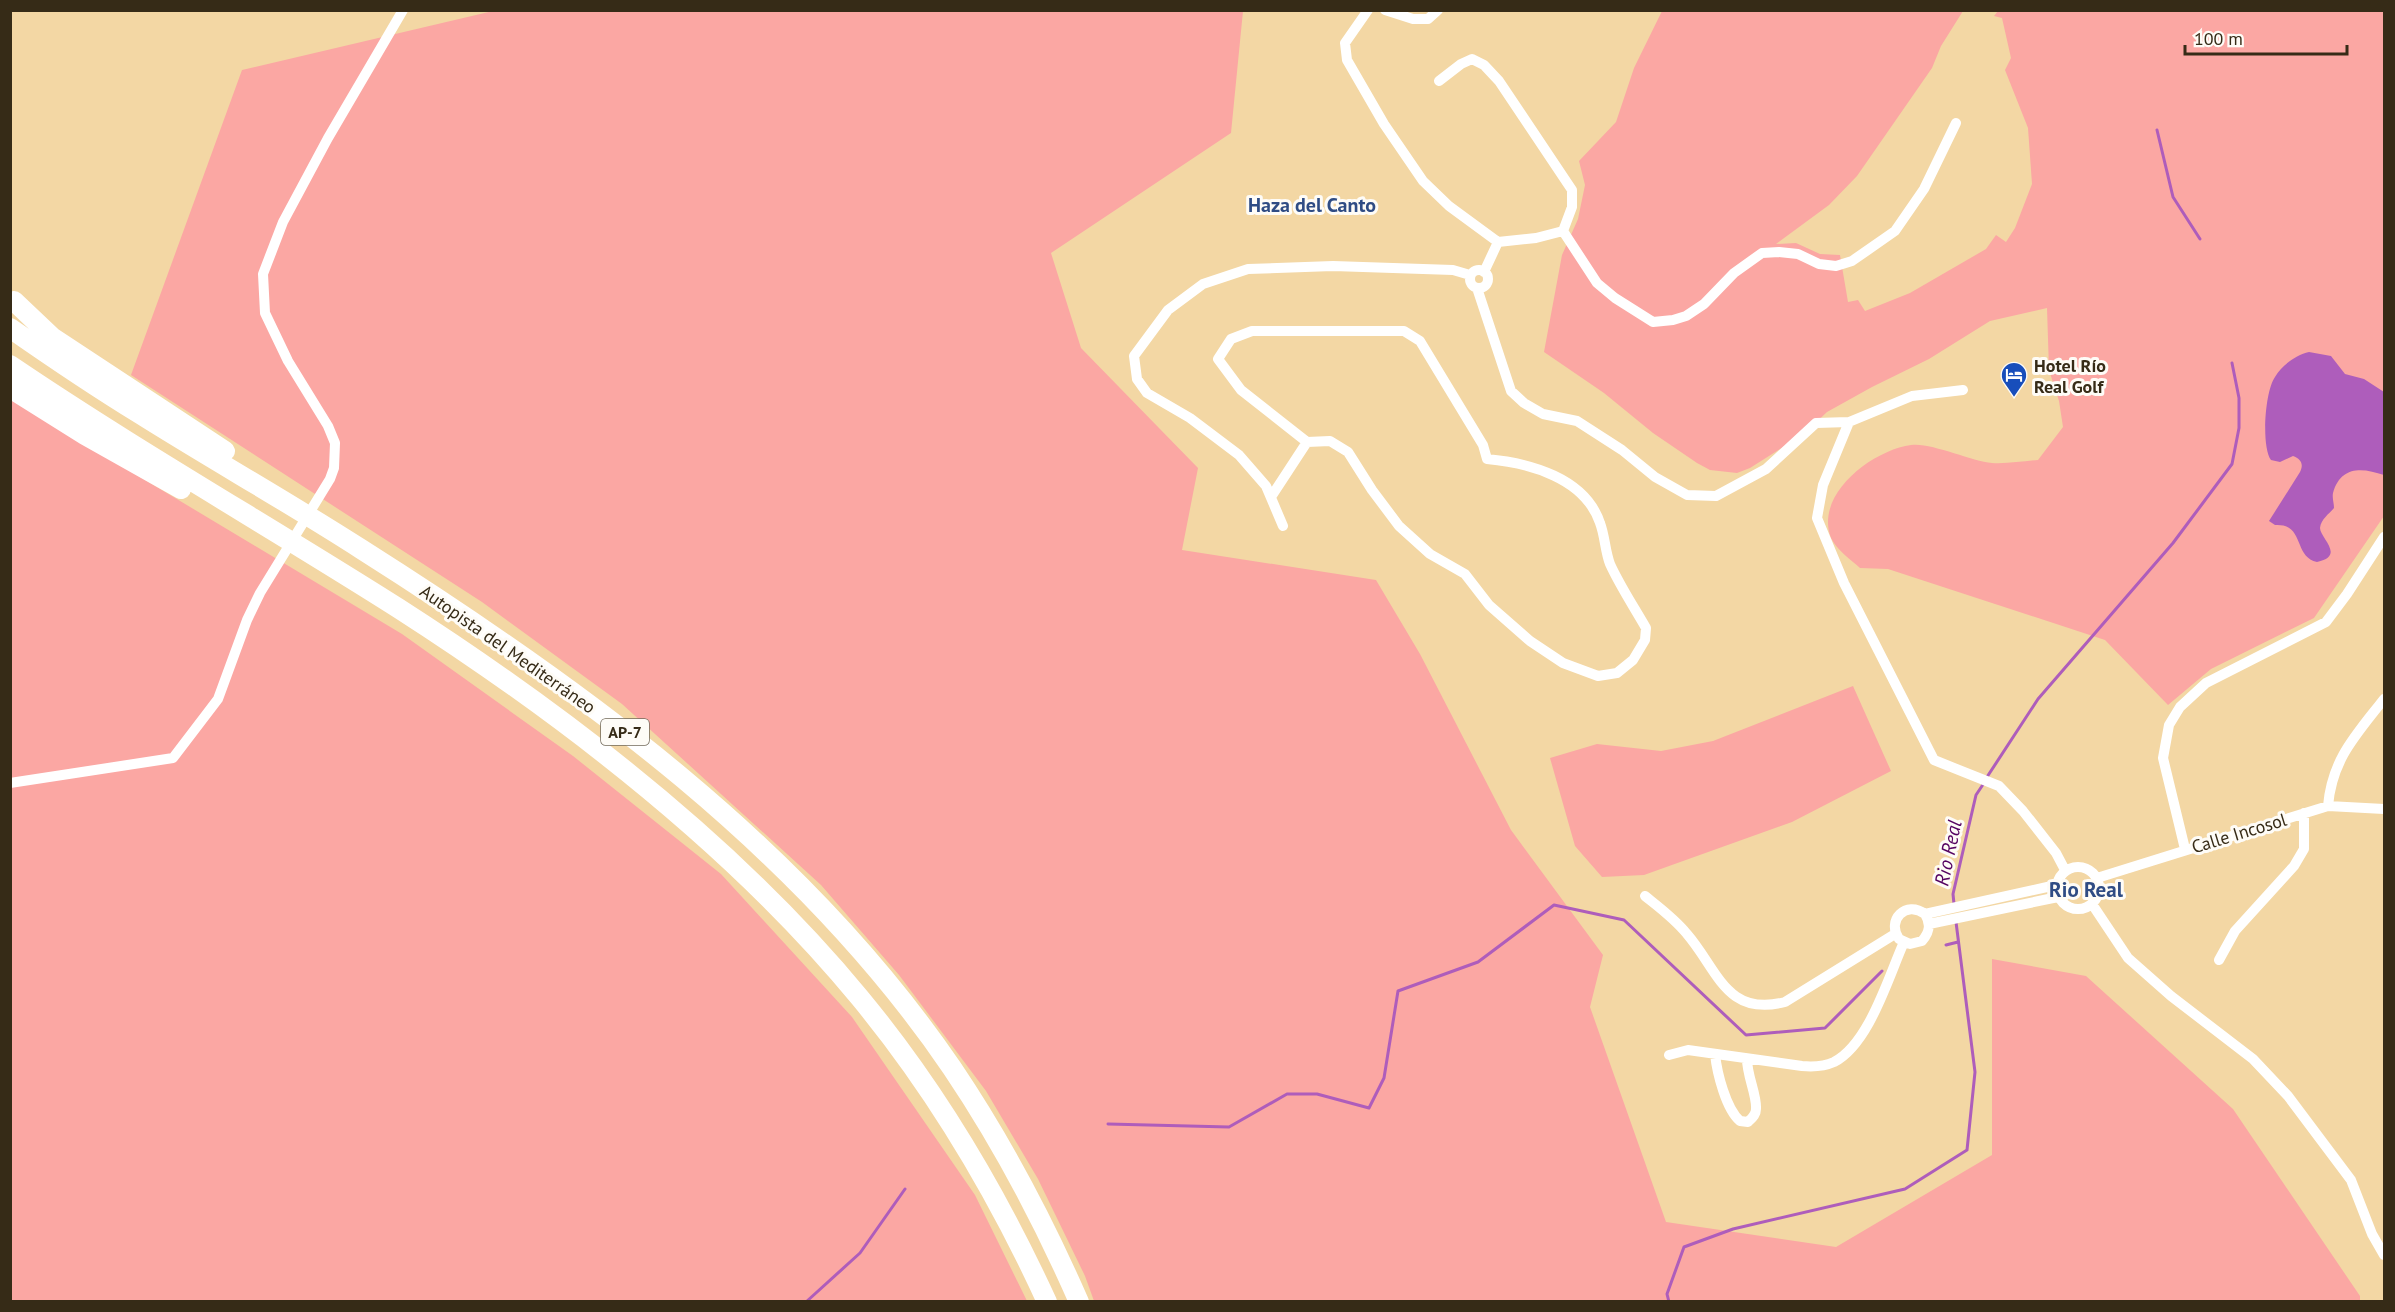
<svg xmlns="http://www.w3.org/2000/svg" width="2395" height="1312" font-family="'PT Sans',sans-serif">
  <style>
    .green { fill: #fba7a3 }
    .water { fill: #ae5dbb }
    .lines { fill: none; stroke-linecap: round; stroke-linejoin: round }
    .stream { stroke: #ae5dbb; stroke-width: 3 }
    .street { stroke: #fff; stroke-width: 10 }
    .highway { stroke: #fff; stroke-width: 20 }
    .labels { text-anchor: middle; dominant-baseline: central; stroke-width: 6; stroke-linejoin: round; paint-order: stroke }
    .shield { fill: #fefcf7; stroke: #726a5a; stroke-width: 1.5 }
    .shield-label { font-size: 16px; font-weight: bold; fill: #362b17 }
    .poi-label { font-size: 18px; font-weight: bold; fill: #362b17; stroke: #fefcf7; text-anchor: start }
    .street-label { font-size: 18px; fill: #362b17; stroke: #fefcf7 }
    .neighbourhood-label { font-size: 20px; font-weight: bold; fill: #2f4c84; stroke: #fefcf7 }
    .water-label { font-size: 20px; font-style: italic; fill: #550361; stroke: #fefcf7 }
    .quarter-label { font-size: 21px; font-weight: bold; fill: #2f4c84; stroke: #fefcf7 }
  </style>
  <rect width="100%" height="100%" fill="#f3d7a4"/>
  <path class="green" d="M493 11H1243L1231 133 1051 253 1081 348 1198 468 1182 550 1376 580 1420 654 1511 830 1603 955 1590 1007 1666 1222 1836 1247 1992 1155V959L2086 976 2233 1109 2360 1296V1301H1094L1085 1276 1038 1179 986 1091 899 975 821 885 622 704 482 602 131 375 242 70Z
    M1662 11H1963L1941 46 1932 68 1857 176 1829 205 1776 244 1796 243 1820 254 1840 255 1848 302 1858 300 1865 311 1910 293 1986 249 1996 235 2006 242 2015 228 2032 184 2028 128 2005 70 2011 58 2002 18 1994 16 1998 11H2384V516L2314 618 2211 669 2168 705 2105 640 1888 569 1860 568C1851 560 1836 549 1831 538 1814 494 1873 450 1911 445 1930 442 1971 461 1992 463 2007 464 2023 461 2038 460L2063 427 2059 401 2049 370 2047 308 1990 321 1929 359 1872 387 1827 412 1805 433 1750 468 1737 473 1710 470 1697 463 1653 433 1604 393 1544 352 1562 255 1578 219 1585 185 1579 161 1616 122 1634 68Z
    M10 399 402 634 573 756 721 874 852 1017 975 1195 1027 1301H11Z
    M1853 686 1891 771 1792 822 1644 875 1602 877 1575 846 1550 758 1597 744 1661 751 1713 741Z"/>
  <path class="water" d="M2309 352 2331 356 2345 374 2364 379 2384 392V475C2363 468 2341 465 2333 493 2332 498 2334 503 2334 508 2329 514 2321 519 2320 528 2320 538 2346 556 2317 562 2293 557 2305 523 2275 525L2269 521 2300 472C2304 464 2301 459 2293 456L2280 462 2271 460C2261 446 2265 391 2275 377 2282 365 2296 355 2309 352Z"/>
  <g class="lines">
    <path class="stream" d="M2157 130 2173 197 2200 239
      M1987 777 2038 699 2173 543 2232 464 2239 428V398L2232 363
      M1954 904 1953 894 1976 795 1984 783
      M1946 945 1958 942
      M1108 1124 1229 1127 1287 1094H1317L1369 1108 1384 1078 1398 991 1478 962 1554 905 1624 920 1746 1035 1825 1028 1882 971
      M806 1302 860 1253 905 1189
      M1669 1302 1667 1294 1684 1247 1733 1229 1905 1189 1967 1150 1975 1072 1956 922"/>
    <path class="street" d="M1368 10 1345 43 1347 60 1384 124 1423 181 1449 206 1498 242 1536 238 1563 231
      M1385 10 1413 19H1428L1438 10
      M1439 81 1461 64 1472 59 1484 65 1499 81 1572 190V207L1563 231 1597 283 1615 298 1653 322 1673 320 1686 316 1704 304 1734 273 1762 253 1779 252 1798 254 1819 264 1836 266 1852 261 1895 231 1924 189 1956 123
      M1470 279a9 9 0 1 1 18 0a9 9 0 1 1-18 0Z
      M1484 272 1498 242
      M1477 288 1511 391 1524 403 1543 414 1577 421 1622 450 1655 477 1687 495 1716 496 1766 469 1816 423 1849 422 1912 396 1963 390
      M1252 331H1404L1420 341 1483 445 1487 459C1530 463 1585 478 1600 523 1605 536 1605 551 1610 564 1620 586 1634 607 1646 628L1645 640 1633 660 1617 673 1598 676 1563 663 1530 641 1489 605 1465 574 1430 554 1399 526 1372 490 1348 452 1330 441 1307 442 1241 390 1218 359 1231 339Z
      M1849 422 1823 485 1817 518 1844 583 1934 760 1999 786 2023 811 2056 853 2065 870
      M1271 497 1307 442
      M1283 526 1266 486 1239 455 1190 418 1147 393 1137 379 1134 356 1168 310 1203 284 1248 269 1333 266 1453 270 1470 275
      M10 783 173 758 218 699 247 620 260 593 330 479 334 468 335 443 328 426 288 361 265 313 263 274 283 222 328 138 403 10
      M2328 806C2332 759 2356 735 2384 699
      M2185 849 2163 758 2169 725 2180 707 2206 683 2326 622 2347 594 2384 537
      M2057 888a21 21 0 1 1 42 0a21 21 0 1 1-42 0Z
      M2097 878 2328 806 2384 809
      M1645 896C1660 908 1675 919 1687 934 1718 970 1726 1017 1785 1002L1895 934
      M2092 904 2128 958 2171 996 2253 1059 2288 1096 2351 1180 2372 1234 2384 1255
      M1925 914C1931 924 1930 932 1922 941L1910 944 1899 939C1886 920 1906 900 1925 914L2056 885
      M1929 924 2058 897
      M2219 960 2235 931 2294 866 2304 849V813
      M1715 1054C1717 1073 1726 1109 1740 1121L1748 1122C1752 1118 1756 1115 1756 1109 1757 1095 1747 1076 1747 1059
      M1669 1055 1688 1050 1802 1066C1813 1067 1823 1067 1834 1062 1869 1044 1888 978 1904 942"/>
    <path class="highway" d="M14 301 52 337 225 451
      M10 328C53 358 96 387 140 414 213 460 288 502 361 549 582 689 803 849 952 1068 1002 1142 1043 1220 1079 1302
      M10 365C137 451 269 526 398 608 563 714 735 846 860 998 936 1090 997 1193 1047 1302
      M10 388 85 435 181 489"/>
  </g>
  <defs>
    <g id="hotel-pin" transform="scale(1.35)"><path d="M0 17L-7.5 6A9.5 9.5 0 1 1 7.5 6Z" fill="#184ebb" stroke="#fefcf7"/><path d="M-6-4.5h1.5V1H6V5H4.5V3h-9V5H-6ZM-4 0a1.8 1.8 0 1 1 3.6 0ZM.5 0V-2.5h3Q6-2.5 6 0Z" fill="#fff"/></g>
  </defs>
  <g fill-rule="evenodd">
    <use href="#hotel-pin" x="2014" y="375"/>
  </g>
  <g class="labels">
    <rect class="shield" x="601" y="719" width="48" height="26" rx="4.5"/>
    <g class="shield-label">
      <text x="625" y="732">AP-7</text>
    </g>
    <g class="poi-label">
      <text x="2034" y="365">Hotel Río<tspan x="2034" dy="21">Real Golf</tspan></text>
    </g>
    <g class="street-label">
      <text transform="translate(508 649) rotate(35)">Autopista del Mediterráneo</text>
      <text transform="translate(2239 833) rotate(-17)">Calle Incosol</text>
    </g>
    <g class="neighbourhood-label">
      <text x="1312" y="205">Haza del Canto</text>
    </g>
    <g class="water-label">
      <text transform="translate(1948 853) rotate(-78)">Rio Real</text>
    </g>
    <g class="quarter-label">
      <text x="2086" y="889">Rio Real</text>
    </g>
  </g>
  <rect width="2395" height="1312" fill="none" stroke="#362b17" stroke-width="24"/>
  <path d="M2185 45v9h162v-9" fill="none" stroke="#362b17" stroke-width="3"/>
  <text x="2194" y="45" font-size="18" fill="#362b17" stroke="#fefcf7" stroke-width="4.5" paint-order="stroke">100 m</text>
</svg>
